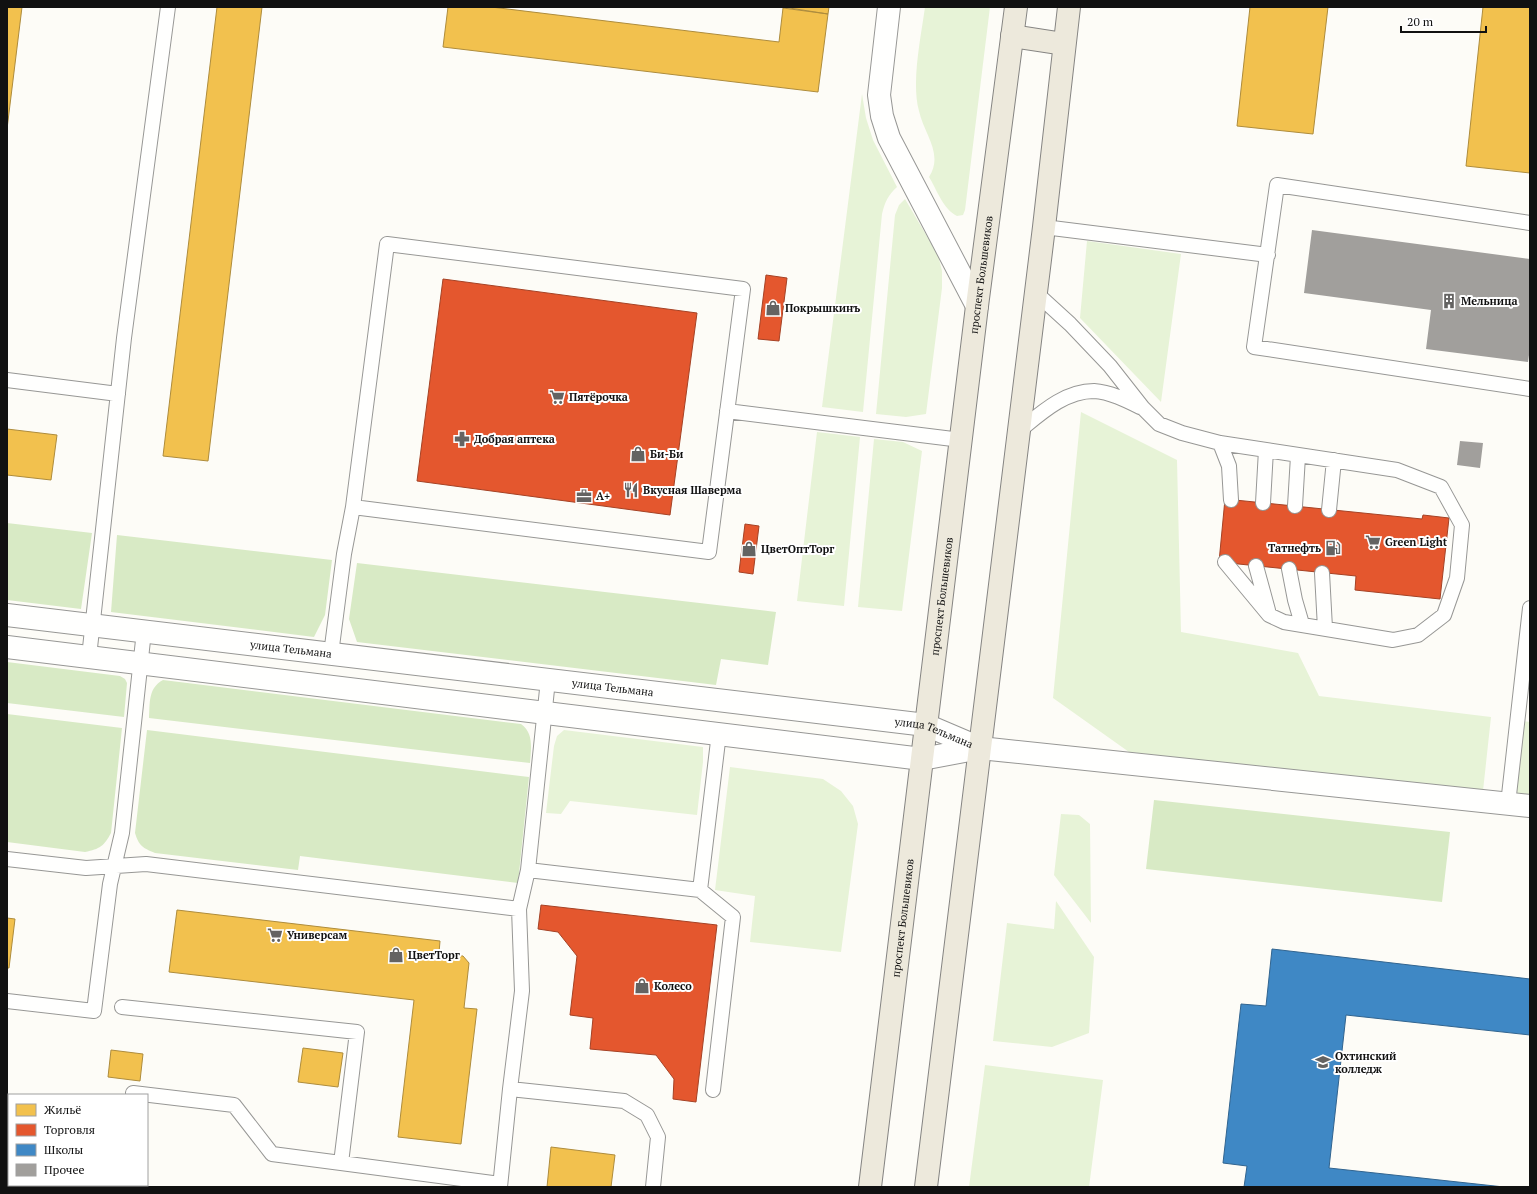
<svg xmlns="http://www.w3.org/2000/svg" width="1537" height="1194" font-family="'PT Serif',serif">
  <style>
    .green { fill: #e7f3d7 }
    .forest { fill: #d8eac5 }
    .homes { fill: #f2c14e; stroke: #ae8c3c }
    .shops { fill: #e4572e; stroke: #a54225 }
    .schools { fill: #3f88c5; stroke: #31648f }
    .building { fill: #a19f9c }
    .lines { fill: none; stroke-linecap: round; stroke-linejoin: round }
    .service-casing { stroke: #979795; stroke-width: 16 }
    .minor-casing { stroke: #979795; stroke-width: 24 }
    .tertiary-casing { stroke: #979795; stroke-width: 24 }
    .primary-casing { stroke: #858482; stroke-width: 24 }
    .service { stroke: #fffffe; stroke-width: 14 }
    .minor { stroke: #fffffe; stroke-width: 22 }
    .tertiary { stroke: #fffffe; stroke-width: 22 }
    .primary { stroke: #ede9dc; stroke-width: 22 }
    .labels { text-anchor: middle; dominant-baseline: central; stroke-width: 4; stroke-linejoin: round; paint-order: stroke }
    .street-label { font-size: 11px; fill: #111; stroke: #fff }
    .poi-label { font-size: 11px; font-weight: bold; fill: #111; stroke: #fff; text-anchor: start }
  </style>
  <rect width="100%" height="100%" fill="#fdfcf7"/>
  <path class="green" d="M925 7H990L965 210 963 215 957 216C943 209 937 190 929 177 944 154 924 134 919 111 911 82 921 37 925 7Z
    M862 94 866 118 873 140 897 187C888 195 885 202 882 214L863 412 822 407Z
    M905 199 938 255 942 271V288L926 414 906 417 876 414 895 215 899 205Z
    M1087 241 1181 254 1161 402 1080 318Z
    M1081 412 1177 460 1181 632 1298 653 1319 696 1491 717 1483 791 1129 752 1053 698Z
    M817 432 860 437 844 606 797 601Z
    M874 439 903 442 922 451 902 611 858 607Z
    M1521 721 1530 722V799L1512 796Z
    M564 730 703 747V762L697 815 570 801 561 814 546 813 554 746 557 736Z
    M730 767 823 779 841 791 853 806 858 824 841 952 750 942 755 896 715 890Z
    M1061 814 1079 815 1090 824 1091 923 1054 875Z
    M1056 901 1094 957 1089 1033 1052 1047 993 1041 1007 923 1054 929Z
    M985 1065 1103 1080 1089 1187H969Z"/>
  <path class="forest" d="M7 523 92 533 81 609 7 600Z
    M117 535 332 560 325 615 314 637 111 612Z
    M357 563 776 612 768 665 721 659 716 685 357 642 349 619Z
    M7 662 120 676 125 679 127 683 124 717 7 703Z
    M163 680 521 724C534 733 531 749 530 763L149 718C150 703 148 688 163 680Z
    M7 714 122 728 111 833C104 846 100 849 85 852L7 842Z
    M147 730 529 777 518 883 300 856 298 870 155 853C143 848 139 846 135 833Z
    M1154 800 1450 832 1442 902 1146 869Z"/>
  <path class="homes" d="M7 7H22L7 129Z
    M217 7H262L208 461 163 456Z
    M448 7H491L779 42 783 8 828 14 818 92 443 47Z
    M783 7H829L828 14Z
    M1250 7H1328L1313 134 1237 126Z
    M1483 7H1530V173L1466 166Z
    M7 429 57 435 51 480 7 475Z
    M177 910 440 941 439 953 463 956 469 963 464 1008 477 1009 461 1144 398 1137 414 1000 169 972Z
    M7 918 15 919 9 968H7Z
    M303 1048 343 1053 338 1087 298 1082Z
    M111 1050 143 1054 140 1081 108 1077Z
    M551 1147 615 1155 611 1187H547Z"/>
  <path class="shops" d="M766 275 787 278 779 341 758 339Z
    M443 279 697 313 670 515 417 481Z
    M1225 499 1422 519 1423 515 1449 518 1440 599 1355 590 1356 576 1219 562Z
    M745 524 759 526 753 574 739 572Z
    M541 905 717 925 696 1102 673 1099 674 1079 656 1055 590 1049 593 1018 570 1015 577 956 558 932 538 929Z"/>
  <path class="schools" d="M1272 949 1530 979V1035L1346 1015 1329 1168 1504 1187H1244L1247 1166 1223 1163 1241 1004 1266 1006Z
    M7 1181H9V1185H42V1187H7Z"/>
  <path class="building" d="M1312 230 1530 259V348L1528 362 1426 349 1431 310 1304 293Z
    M1460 441 1483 443 1480 468 1457 465Z"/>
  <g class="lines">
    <g class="service-casing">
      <path id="service" d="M1530 223 1277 185 1254 347 1530 389
        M1044 227 1268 255
        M1036 293 1070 324 1110 366 1143 408 1159 424 1182 433 1220 443 1397 470 1441 487 1462 525 1457 578 1444 615 1418 635 1393 640 1284 622 1269 615 1225 562
        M7 380 118 394
        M727 411 961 440
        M1019 431C1040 414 1064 391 1094 391 1110 392 1126 400 1140 407
        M1220 443 1229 466 1231 500
        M1263 503 1266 450
        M1295 506 1298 456
        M1329 510 1334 460
        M1256 566 1268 610
        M1289 569 1295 600 1302 624
        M1322 573 1325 628
        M331 654 344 554 353 507 387 244 743 289 709 552 353 507
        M89 657 124 338 168 7
        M548 680 528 870 700 890 719 733
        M1508 804 1530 608
        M7 859 86 868 146 864 519 909
        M700 890 733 917 713 1090
        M7 1001 94 1011 110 884 122 833 144 631
        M122 1007 357 1032 341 1163 500 1184
        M510 1089 624 1101 647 1115 658 1137 653 1187
        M133 1093 234 1105 272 1154 341 1163
        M500 1187 510 1089 522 991 519 909 528 870"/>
    </g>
    <g class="minor-casing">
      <path id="minor" d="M889 7 879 95 882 116 889 138 977 306
        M980 748 1530 806"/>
    </g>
    <g class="tertiary-casing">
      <g id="tertiary">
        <path id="s1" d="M7 615 926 725 980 748"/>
        <path d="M7 647 922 759 980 748"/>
      </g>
    </g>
    <g class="primary-casing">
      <g id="primary">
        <path d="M1012 36 1064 44"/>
        <path id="s2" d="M870 1187 977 306 1016 7"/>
        <path d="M926 1187 1044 227 1069 7"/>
      </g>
    </g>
    <use href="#service" class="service"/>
    <use href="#minor" class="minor"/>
    <use href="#tertiary" class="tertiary"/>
    <use href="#primary" class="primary"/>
  </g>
  <defs>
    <g id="building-bare" transform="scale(1.2)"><path d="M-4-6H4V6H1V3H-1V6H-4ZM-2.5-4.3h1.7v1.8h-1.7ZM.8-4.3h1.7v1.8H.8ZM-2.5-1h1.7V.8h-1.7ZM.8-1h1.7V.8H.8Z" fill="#646362" stroke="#fff" stroke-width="2.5" paint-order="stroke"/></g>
    <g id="shop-bare" transform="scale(1.2)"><path d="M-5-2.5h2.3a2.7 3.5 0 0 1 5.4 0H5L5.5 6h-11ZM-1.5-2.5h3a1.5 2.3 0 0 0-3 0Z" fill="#646362" stroke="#fff" stroke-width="2.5" paint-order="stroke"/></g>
    <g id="supermarket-bare" transform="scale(1.2)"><path d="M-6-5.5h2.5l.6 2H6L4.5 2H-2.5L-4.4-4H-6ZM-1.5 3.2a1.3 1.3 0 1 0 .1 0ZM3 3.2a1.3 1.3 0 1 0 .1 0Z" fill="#646362" stroke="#fff" stroke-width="2.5" paint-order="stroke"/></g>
    <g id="pharmacy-bare" transform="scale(1.2)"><path d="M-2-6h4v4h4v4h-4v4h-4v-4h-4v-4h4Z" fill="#646362" stroke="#fff" stroke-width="2.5" paint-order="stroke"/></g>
    <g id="restaurant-bare" transform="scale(1.2)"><path d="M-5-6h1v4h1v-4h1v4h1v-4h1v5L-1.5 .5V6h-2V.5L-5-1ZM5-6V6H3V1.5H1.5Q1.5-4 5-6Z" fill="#646362" stroke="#fff" stroke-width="2.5" paint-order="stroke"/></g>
    <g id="office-bare" transform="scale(1.2)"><path d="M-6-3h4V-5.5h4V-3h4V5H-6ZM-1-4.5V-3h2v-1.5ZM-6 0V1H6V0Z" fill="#646362" stroke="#fff" stroke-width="2.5" paint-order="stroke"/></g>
    <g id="fuel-bare" transform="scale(1.2)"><path d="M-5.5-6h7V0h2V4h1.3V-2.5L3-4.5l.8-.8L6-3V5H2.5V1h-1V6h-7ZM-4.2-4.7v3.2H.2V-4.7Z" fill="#646362" stroke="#fff" stroke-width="2.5" paint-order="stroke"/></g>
    <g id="university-bare" transform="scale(1.2)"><path d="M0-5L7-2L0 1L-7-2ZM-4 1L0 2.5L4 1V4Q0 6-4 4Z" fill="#646362" stroke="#fff" stroke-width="2.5" paint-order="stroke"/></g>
  </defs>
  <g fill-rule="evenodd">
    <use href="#building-bare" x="1449" y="301"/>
    <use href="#shop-bare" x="773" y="308"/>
    <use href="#supermarket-bare" x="557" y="397"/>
    <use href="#pharmacy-bare" x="462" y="439"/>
    <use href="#shop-bare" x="638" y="454"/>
    <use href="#restaurant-bare" x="631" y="490"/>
    <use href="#office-bare" x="584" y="496"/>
    <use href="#supermarket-bare" x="1373" y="542"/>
    <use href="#fuel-bare" x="1333" y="548"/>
    <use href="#shop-bare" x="749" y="549"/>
    <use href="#supermarket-bare" x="275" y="935"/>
    <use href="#shop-bare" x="396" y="955"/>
    <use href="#shop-bare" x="642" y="986"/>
    <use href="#university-bare" x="1323" y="1062"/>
  </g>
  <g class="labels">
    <g class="street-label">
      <text stroke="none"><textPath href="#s2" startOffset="919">проспект Большевиков</textPath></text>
      <text stroke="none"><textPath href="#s2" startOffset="595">проспект Большевиков</textPath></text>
      <text stroke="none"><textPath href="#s1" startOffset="286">улица Тельмана</textPath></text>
      <text stroke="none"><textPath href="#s1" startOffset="610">улица Тельмана</textPath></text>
      <text stroke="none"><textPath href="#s1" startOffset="935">улица Тельмана</textPath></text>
      <text stroke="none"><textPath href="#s2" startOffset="271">проспект Большевиков</textPath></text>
    </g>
    <g class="poi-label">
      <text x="1461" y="301">Мельница</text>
      <text x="785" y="308">Покрышкинъ</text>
      <text x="569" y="397">Пятёрочка</text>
      <text x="474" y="439">Добрая аптека</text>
      <text x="650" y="454">Би-Би</text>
      <text x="643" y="490">Вкусная Шаверма</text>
      <text x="596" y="496">А+</text>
      <text x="1385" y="542">Green Light</text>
      <text x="1321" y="548" text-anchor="end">Татнефть</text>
      <text x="761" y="549">ЦветОптТорг</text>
      <text x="287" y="935">Универсам</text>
      <text x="408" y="955">ЦветТорг</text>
      <text x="654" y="986">Колесо</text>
      <text x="1335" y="1056">Охтинский<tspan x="1335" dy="13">колледж</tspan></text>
    </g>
  </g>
  <rect width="1537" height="1194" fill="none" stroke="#111111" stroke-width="16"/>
  <rect x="8" y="1094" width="140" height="92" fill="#ffffff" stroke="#a0a0a0"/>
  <rect x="16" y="1104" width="20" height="12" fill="#f2c14e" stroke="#a0a0a0"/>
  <text x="44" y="1114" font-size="12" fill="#111111">Жильё</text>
  <rect x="16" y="1124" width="20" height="12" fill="#e4572e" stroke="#a0a0a0"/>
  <text x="44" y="1134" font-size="12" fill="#111111">Торговля</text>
  <rect x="16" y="1144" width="20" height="12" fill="#3f88c5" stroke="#a0a0a0"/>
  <text x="44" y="1154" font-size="12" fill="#111111">Школы</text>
  <rect x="16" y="1164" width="20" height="12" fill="#a19f9c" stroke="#a0a0a0"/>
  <text x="44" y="1174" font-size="12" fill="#111111">Прочее</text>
  <path d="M1401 26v6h85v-6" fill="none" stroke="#111111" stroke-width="2"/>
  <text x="1407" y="26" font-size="12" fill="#111111" stroke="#ffffff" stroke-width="3" paint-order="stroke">20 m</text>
</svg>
